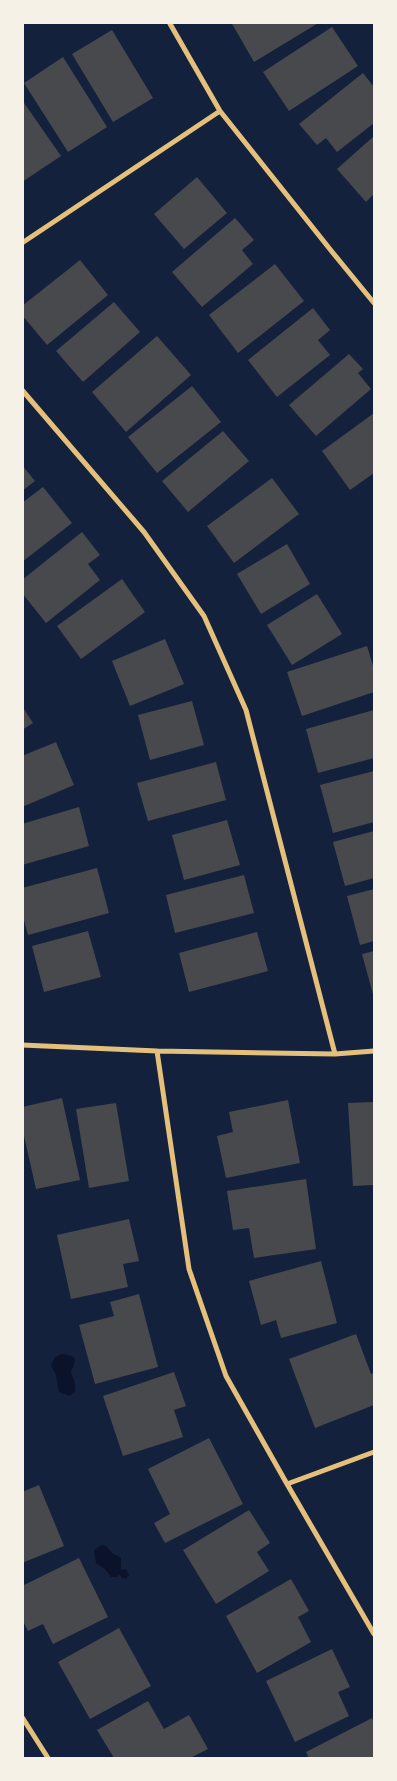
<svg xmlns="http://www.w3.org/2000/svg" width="397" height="1781" font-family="Poppins,sans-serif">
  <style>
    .water { fill: #0b132b }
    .building { fill: #48494c }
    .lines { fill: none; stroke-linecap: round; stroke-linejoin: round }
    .minor { stroke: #e5c07b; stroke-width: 5 }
  </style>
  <rect width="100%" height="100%" fill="#14213d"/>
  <path class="water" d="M62 1354C81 1357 75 1359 71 1373 74 1380 76 1384 75 1392L70 1396 59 1392 56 1375 51 1365 55 1357Z
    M102 1545 106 1546 112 1553 121 1558V1570L126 1569 129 1575 126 1579 122 1578 119 1574 117 1577H111L106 1570 96 1563 94 1550Z"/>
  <path class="building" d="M231 22H320L254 62Z
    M332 27 358 66 289 111 263 72Z
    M112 30 153 98 113 122 72 54Z
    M63 57 107 127 68 152 24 83Z
    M363 73 374 87V123L337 152 326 138 317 145 299 124Z
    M22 100 61 156 22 182Z
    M374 136V194L366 202 337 169Z
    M197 177 227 213 184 249 154 214Z
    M235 218 254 240 242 250 253 264 202 307 172 272Z
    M80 260 108 295 47 345 22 315V306Z
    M275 264 304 301 238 353 209 315Z
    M114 302 140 332 83 382 56 351Z
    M313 308 330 330 318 340 330 355 277 397 248 360Z
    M157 336 191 375 126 432 92 392Z
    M349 354 363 369 358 373 371 389 316 436 289 405Z
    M192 386 221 422 157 473 128 437Z
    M374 413V473L350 490 322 451Z
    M223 431 249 461 188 512 162 481Z
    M22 465 35 481 22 491Z
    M272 478 299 514 234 563 207 526Z
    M43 487 72 523 22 562V503Z
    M82 532 100 555 88 564 100 580 46 623 22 593V580Z
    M287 544 310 584 261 614 237 574Z
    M122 579 145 612 81 659 57 626Z
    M317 594 342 634 292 665 267 625Z
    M165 639 184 684 130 706 112 661Z
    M367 646 374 669V692L302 716 287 672Z
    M192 701 204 745 150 760 138 715Z
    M22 706 33 723 22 730Z
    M374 710V758L318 773 306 729Z
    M56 742 74 785 22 807V756Z
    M216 762 226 800 148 821 137 783Z
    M374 771V822L333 833 320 785Z
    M79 807 89 846 22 865V824Z
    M227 820 240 865 184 880 172 835Z
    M374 831V878L345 886 333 842Z
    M97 868 109 913 28 935 22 913V888Z
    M244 875 254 913 175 933 166 895Z
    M374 889V941L360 945 347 896Z
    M88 931 101 977 44 992 32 946Z
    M257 932 268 971 189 992 179 953Z
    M374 951V998L362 954Z
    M62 1098 80 1180 36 1189 22 1127V1107Z
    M288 1100 300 1163 226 1178 217 1136 233 1132 229 1112Z
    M374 1102V1185L353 1186 348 1103Z
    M116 1103 129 1181 89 1188 76 1109Z
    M306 1179 316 1249 254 1258 249 1228 233 1230 227 1191Z
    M129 1219 139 1261 123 1264 128 1287 71 1299 57 1235Z
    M321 1261 337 1323 281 1338 276 1320 261 1325 249 1281Z
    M139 1294 158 1367 95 1384 79 1325 114 1316 110 1302Z
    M356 1334 371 1374 374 1373V1405L315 1428 289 1359Z
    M174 1372 186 1406 174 1410 183 1437 123 1456 103 1396Z
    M209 1438 243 1504 165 1543 154 1523 170 1514 148 1469Z
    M39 1485 64 1546 22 1563V1492Z
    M249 1510 270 1543 257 1552 269 1571 216 1604 183 1550Z
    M79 1558 108 1617 53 1644 43 1624 28 1631 22 1619V1586Z
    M291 1579 309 1611 298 1617 311 1642 257 1673 226 1616Z
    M119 1628 151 1686 90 1719 58 1662Z
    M332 1649 350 1687 338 1692 349 1716 295 1742 266 1681Z
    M148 1701 164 1729 189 1715 208 1749 190 1758H114L97 1730Z
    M372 1718 374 1723V1758H309L306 1752Z"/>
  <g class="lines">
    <path class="minor" d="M169 22 220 111 333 253 374 303
      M22 243 220 111
      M22 390 144 532 204 616 246 710 335 1054
      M22 1045 157 1051 335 1054 374 1051
      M157 1051 189 1269 226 1376 287 1484 374 1634
      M287 1484 374 1452
      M22 1717 48 1758"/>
  </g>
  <rect width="397" height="1781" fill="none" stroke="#f6f1e7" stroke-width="48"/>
</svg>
